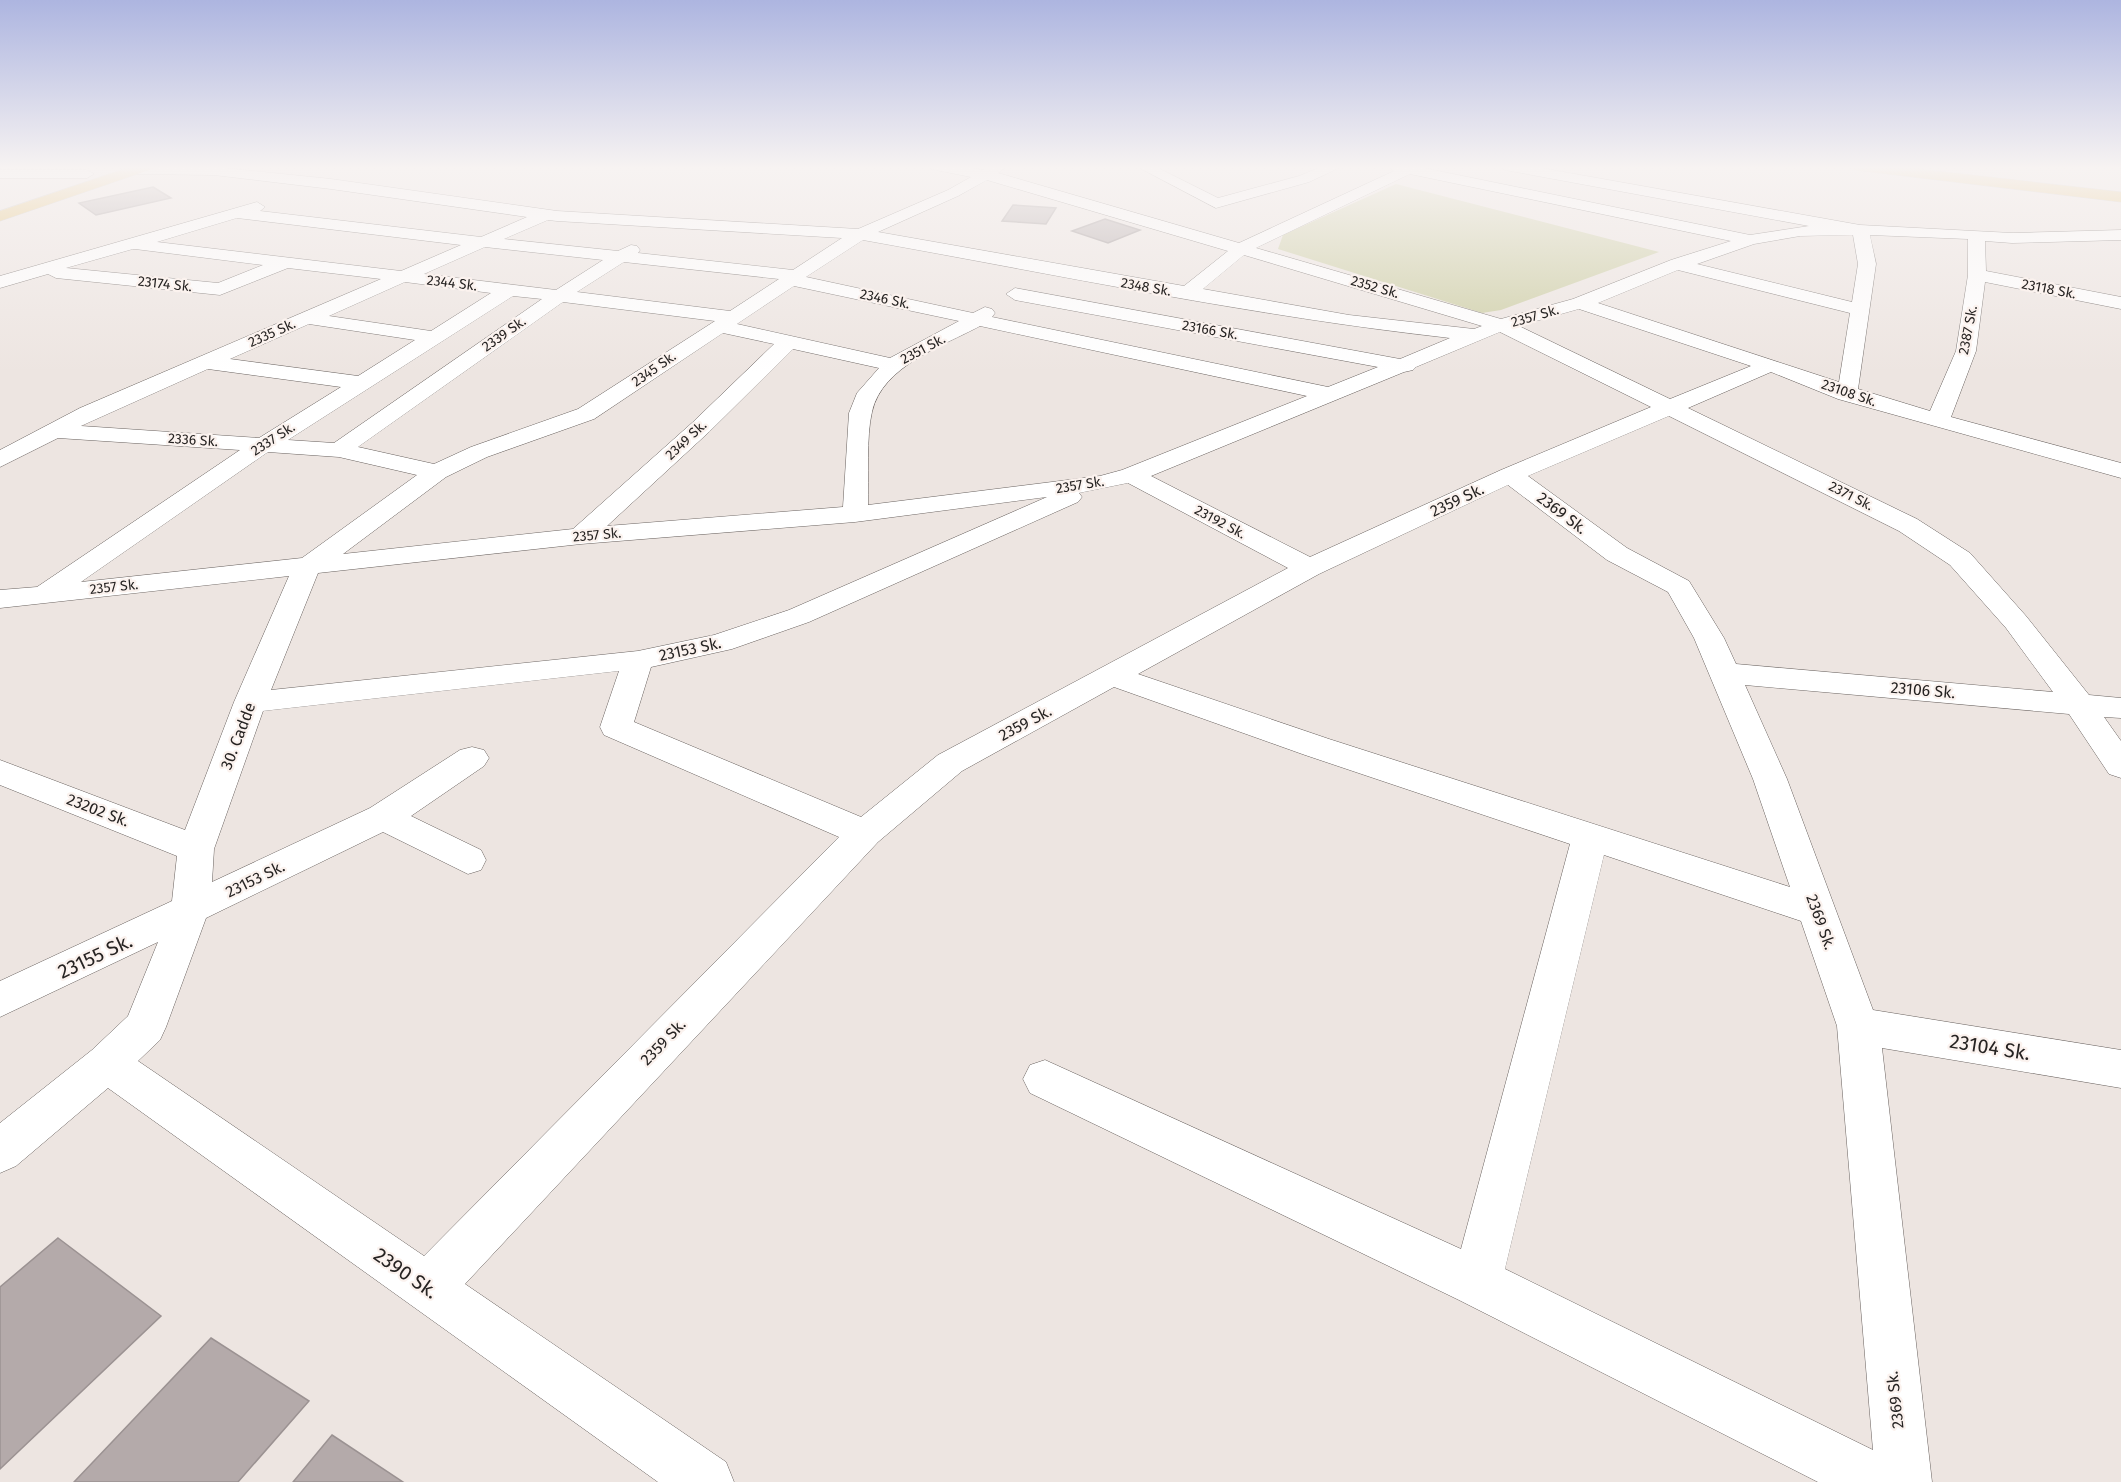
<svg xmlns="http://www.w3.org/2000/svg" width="2121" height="1482" font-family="'Fira Sans',sans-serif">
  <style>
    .green { fill: #cdcea5 }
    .building { fill: #b4aaaa; stroke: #9b9292; stroke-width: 1.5 }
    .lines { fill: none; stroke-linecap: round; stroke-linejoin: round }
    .minor-casing { stroke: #69625f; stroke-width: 1 }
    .major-casing { stroke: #c2c1c1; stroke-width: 1 }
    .minor { fill: #fff; fill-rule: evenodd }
    .major { fill: #e2be6b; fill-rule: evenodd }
    .labels { text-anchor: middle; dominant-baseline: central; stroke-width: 4.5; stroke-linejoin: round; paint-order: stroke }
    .far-street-label { font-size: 14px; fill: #262322; stroke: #fbf2ee }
    .street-label { font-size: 16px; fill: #262322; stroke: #fbf2ee }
    .near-street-label { font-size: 20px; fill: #262322; stroke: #fbf2ee }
  </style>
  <rect width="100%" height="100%" fill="#ede5e1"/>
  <path class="green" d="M1396 184 1659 252 1501 310 1482 313 1278 249 1283 235Z"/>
  <path class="building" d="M153 187 171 198 96 215 79 203Z
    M1013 205 1056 208 1046 224 1002 221Z
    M1105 219 1140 230 1108 243 1072 231Z
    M58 1238 161 1316 0 1469V1287Z
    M211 1338 309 1401 238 1482H74Z
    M332 1435 403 1482H293Z"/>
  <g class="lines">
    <g class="minor-casing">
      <path id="minor" d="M133 166 214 167 331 179 557 211 858 229 948 190 971 177 931 169 929 166H961L983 170 989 166H1007L998 173 1239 243 1394 171 1386 166H1414L1750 235 1809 226 1505 170 1498 166H1530L1860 225 2012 233 2121 230V240L2012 243 1985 241 1986 271 2121 297V309L1985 282 1976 351 1951 417 2121 463V478L1838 399 1771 372 1688 408 1917 519 1970 553 2026 616 2089 695 2121 698V718L2104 717 2121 741V778L2109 774 2069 714 1745 685 1787 779 1873 1010 2121 1050V1088L1882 1048 1932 1482H1818L1459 1300 1030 1093 1023 1079 1030 1065 1045 1060 1461 1249 1570 844 1305 755 1114 687 962 771 878 842 465 1284 726 1462 734 1482H658L108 1088 16 1166 0 1173V1123L92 1050 128 1016 158 942 0 1017V981L172 901 177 856 0 785V760L185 830 234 702 289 576 0 608V590L37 587 240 450 58 438 0 467V450L80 408 381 279 288 268 220 295 56 278 48 274 0 288V276L257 202 265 207 260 211 481 237 527 217 331 189 214 175 135 174 128 170ZM1410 174 1731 241 1671 260 1573 299 1501 319 1256 248ZM987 180 1228 251 1184 286 878 232 958 196ZM237 218 461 245 401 271 157 242ZM548 220 557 221 842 238 793 270 638 253 640 250 637 246 631 245 618 251 504 239ZM1853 235 1858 264 1852 302 1697 264 1754 244 1800 236ZM1870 235 1968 239V275L1956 351 1930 411 1858 389 1876 264ZM863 240C1059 275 1252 316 1450 338L1400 359 1015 288 1006 294 1015 300 1378 367 1328 387 992 317 995 313 992 309 985 307 973 313 806 277ZM485 247 603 260 556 290 424 274ZM133 249H135L263 265 218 283 66 268ZM1244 255 1482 326 1474 329 1349 315 1203 289ZM624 262 779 279 730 311 577 292ZM1678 270 1850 313 1839 382 1598 303ZM405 282 491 293 431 331 329 316ZM794 286 959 321 890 358 737 324ZM513 296 542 299 334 443 288 440ZM563 302 715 321 578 409 471 447 434 464 358 447ZM1579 309 1751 366 1670 399 1519 326ZM309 324 415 340 358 376 230 359ZM980 326 1307 396 1122 470 1100 476 868 505C869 478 866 437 872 412 882 366 943 346 980 326ZM1500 332 1651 407 1501 470 1310 557 1151 476 1404 372 1413 370 1416 367ZM723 333 774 344 693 422 573 529 343 554 446 477 487 457 594 419ZM793 349 879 368 857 393 849 413 843 507 607 526 709 432ZM208 369 341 387 259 438 81 426ZM1669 416 1899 531 1950 565 2006 628 2053 692 1736 664 1724 638 1689 581 1627 548 1528 476ZM268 452 339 457 417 475 302 558 81 582ZM1128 483 1288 568 938 755 861 817 634 722 651 667 732 649 809 622 1078 502 1082 497 1079 493ZM1508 485 1607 560 1668 592 1694 638 1753 779 1790 887 1329 739 1138 674 1319 574ZM1047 497 789 610 714 635 638 651 271 690 318 573 581 544 855 522ZM619 671 600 727 604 735 839 837 424 1256 138 1061 160 1040 166 1027 206 918 383 832 468 874 481 870 486 860 481 850 411 816 484 766 489 758 484 750 472 747 460 750 370 808 212 882 214 849 263 711ZM1604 855 1801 921 1837 1026 1873 1450 1505 1269Z
        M1136 166H1154L1218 198 1299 176 1323 166H1343L1309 182 1216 208Z
        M0 170H87L94 174 87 178H0Z"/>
    </g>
    <g class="major-casing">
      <path id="major" d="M133 166H154L152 169 0 221V211Z
        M1847 166H1892L2121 192V202L1854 170Z"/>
    </g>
    <use href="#minor" class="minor"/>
    <use href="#major" class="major"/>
  </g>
  <linearGradient id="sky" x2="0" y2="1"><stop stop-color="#adb5e0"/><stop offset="0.45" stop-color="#f7f3f2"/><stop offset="1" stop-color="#f7f3f2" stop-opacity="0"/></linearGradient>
  <rect width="2121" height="373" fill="url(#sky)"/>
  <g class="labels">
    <g class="far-street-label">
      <text transform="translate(452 283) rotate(7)">2344 Sk.</text>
      <text transform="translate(165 284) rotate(6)">23174 Sk.</text>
      <text transform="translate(1146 287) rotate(10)">2348 Sk.</text>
      <text transform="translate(1375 287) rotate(16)">2352 Sk.</text>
      <text transform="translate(2049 289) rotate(11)">23118 Sk.</text>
      <text transform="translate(885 299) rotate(12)">2346 Sk.</text>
      <text transform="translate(1535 316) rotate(-16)">2357 Sk.</text>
      <text transform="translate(1210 330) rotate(10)">23166 Sk.</text>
      <text transform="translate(1968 330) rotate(-79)">2387 Sk.</text>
      <text transform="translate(272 333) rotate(-24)">2335 Sk.</text>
      <text transform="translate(504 334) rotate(-35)">2339 Sk.</text>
      <text transform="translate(923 349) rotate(-28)">2351 Sk.</text>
      <text transform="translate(654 369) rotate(-35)">2345 Sk.</text>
      <text transform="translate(1849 393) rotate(19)">23108 Sk.</text>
      <text transform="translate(273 439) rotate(-33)">2337 Sk.</text>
      <text transform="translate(193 440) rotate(4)">2336 Sk.</text>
      <text transform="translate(686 440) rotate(-43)">2349 Sk.</text>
      <text transform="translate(1080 485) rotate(-9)">2357 Sk.</text>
      <text transform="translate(1851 496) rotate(27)">2371 Sk.</text>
      <text transform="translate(1220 522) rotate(28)">23192 Sk.</text>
      <text transform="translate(597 535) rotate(-5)">2357 Sk.</text>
      <text transform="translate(114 587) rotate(-6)">2357 Sk.</text>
    </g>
    <g class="street-label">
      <text transform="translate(1457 500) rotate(-25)">2359 Sk.</text>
      <text transform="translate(1562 513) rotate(37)">2369 Sk.</text>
      <text transform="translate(690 649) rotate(-12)">23153 Sk.</text>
      <text transform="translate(1923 690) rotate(5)">23106 Sk.</text>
      <text transform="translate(1025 723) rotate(-28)">2359 Sk.</text>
      <text transform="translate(238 736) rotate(-69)">30. Cadde</text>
      <text transform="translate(98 810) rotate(21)">23202 Sk.</text>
      <text transform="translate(255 879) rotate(-26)">23153 Sk.</text>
      <text transform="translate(1821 922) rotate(70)">2369 Sk.</text>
      <text transform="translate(663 1042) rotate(-46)">2359 Sk.</text>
      <text transform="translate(1895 1400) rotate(-96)">2369 Sk.</text>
    </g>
    <g class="near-street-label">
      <text transform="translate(95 956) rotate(-25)">23155 Sk.</text>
      <text transform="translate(1990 1047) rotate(9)">23104 Sk.</text>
      <text transform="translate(406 1273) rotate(35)">2390 Sk.</text>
    </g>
  </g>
</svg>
